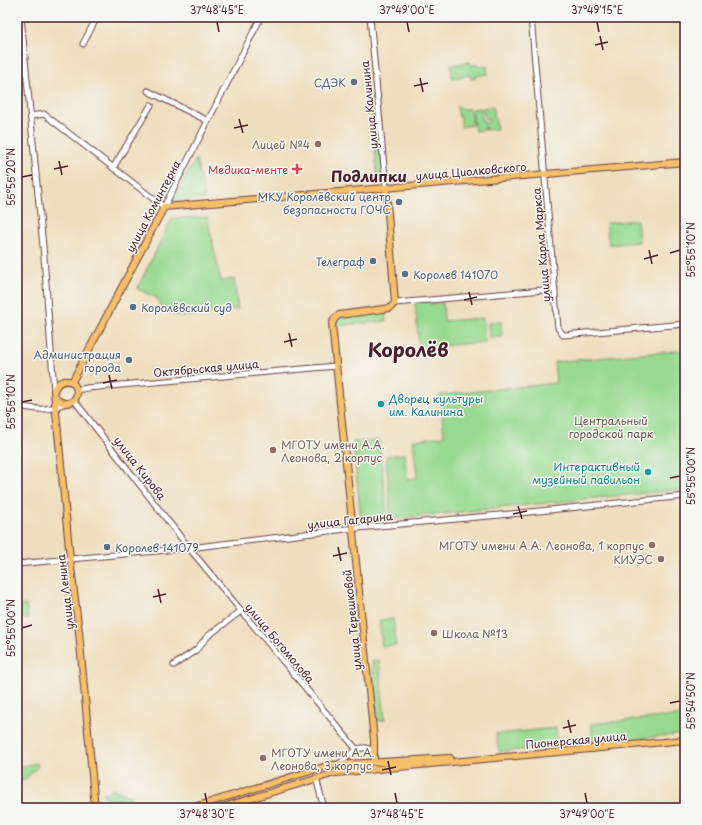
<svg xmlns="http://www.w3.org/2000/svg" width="702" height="825" font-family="'Playpen Sans',sans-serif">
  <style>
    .green { fill: #97d990; stroke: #707c5e }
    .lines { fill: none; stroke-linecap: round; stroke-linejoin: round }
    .minor-casing { stroke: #633c41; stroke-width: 7 }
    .major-casing { stroke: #633c41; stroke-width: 8 }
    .minor { stroke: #fff; stroke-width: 5 }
    .major { stroke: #f6c06b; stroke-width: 6 }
    .ticks { fill: none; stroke: #4a1f2b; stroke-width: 1.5 }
    .service-dot { fill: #5c6f8a; stroke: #f6f6f2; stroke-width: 1.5 }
    .education-dot { fill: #8d6e63; stroke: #f6f6f2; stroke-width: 1.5 }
    .health-dot { fill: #e0444e; stroke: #f6f6f2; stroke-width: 1.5 }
    .culture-dot { fill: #0f9aa8; stroke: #f6f6f2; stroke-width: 1.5 }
    .labels { text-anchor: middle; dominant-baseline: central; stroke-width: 3; stroke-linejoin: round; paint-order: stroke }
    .service-label { font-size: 11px; fill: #4e5e75; stroke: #f6f6f2; text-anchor: end }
    .street-label { font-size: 11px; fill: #4a1f2b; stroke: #f6f6f2 }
    .education-label { font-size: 11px; fill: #785e54; stroke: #f6f6f2; text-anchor: end }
    .health-label { font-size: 11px; fill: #be3a42; stroke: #f6f6f2; text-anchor: end }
    .culture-label { font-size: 11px; fill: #0d838f; stroke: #f6f6f2; text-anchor: start }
    .park-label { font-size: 11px; fill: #615749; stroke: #f6f6f2 }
    .district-label { font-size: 15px; font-weight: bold; fill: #4a1f2b; stroke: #f6f6f2 }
    .town-label { font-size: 19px; font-weight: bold; fill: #4a1f2b; stroke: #f6f6f2 }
    .neatline { fill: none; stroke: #4a1f2b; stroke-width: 1.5 }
    .ticks-label { font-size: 10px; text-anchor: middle; fill: #4a1f2b }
  </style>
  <rect width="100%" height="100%" fill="#f6f6f2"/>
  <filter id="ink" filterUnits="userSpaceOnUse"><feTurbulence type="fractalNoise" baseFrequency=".025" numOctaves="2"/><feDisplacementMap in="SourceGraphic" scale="8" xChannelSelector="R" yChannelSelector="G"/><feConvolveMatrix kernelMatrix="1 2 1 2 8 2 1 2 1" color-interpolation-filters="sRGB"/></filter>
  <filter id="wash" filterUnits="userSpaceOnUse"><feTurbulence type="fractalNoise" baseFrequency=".012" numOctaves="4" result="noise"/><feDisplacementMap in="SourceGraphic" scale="16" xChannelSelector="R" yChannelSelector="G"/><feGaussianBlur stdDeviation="0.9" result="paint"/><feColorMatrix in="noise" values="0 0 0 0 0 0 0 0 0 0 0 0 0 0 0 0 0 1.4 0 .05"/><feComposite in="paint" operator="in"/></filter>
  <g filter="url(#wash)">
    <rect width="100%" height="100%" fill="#eedebe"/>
    <path class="green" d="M470 62 471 65 478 64V67L487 66 488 74 475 76V79H471L470 75 452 78 451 65Z
      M370 97H377L384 182 378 183Z
      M457 106 464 109H470L473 125 461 127V117H459Z
      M493 106 497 129 486 130 485 126V130L475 131 472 109 481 108 482 121H484L485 124 490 121 489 119H485L483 108Z
      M196 159 205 199 173 201Z
      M207 217 221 281 234 279 238 309 182 317 164 311 157 298 137 289 172 218Z
      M637 220 639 242 609 245 606 223Z
      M430 301V304L443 303 444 321 483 318 485 342 419 348 415 302Z
      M385 311 386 321 335 326 337 318Z
      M501 322 502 337 489 338 488 323Z
      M685 350V489L391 519 386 456 404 454 407 479 417 478 413 440 444 436 440 395 556 383 554 362Z
      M379 440 387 517 361 520 353 442Z
      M26 605 28 618 17 619V606Z
      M393 619 396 645 382 646 379 620Z
      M379 660 385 720 378 721 372 661Z
      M685 715V734L593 743 591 724Z
      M556 728 558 746 499 752 496 734Z
      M37 763 38 766 26 779 17 782V767Z
      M112 788 131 797 133 804 139 802V803L124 808H112L110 803 103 793 111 791Z"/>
  </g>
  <g filter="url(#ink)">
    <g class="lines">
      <g class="minor-casing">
        <path id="minor" d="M21 17 44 257 54 391
          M370 17 386 188
          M531 17 558 328 563 335 685 324
          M83 44 97 17
          M148 91 208 121
          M31 116 44 114 164 207 261 17
          M113 168 151 105
          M395 303 555 289
          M77 390 87 388 336 366
          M74 400 189 548 357 750
          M17 406C35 409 46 412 63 404
          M17 564 189 548 346 529 500 515 685 496
          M174 665 196 650 208 636 241 611
          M339 764C350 756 362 739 374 753
          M316 778 324 808"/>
      </g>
      <g class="major-casing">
        <path id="major" d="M72 382 164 207 685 162
          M72 382C63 379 57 382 54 391L70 559 79 632 95 808
          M55 396C67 413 86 396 72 382
          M368 770 374 760V740L332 324 335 318 339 315 390 308 395 303 386 188
          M191 808 330 765 450 758
          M220 808 335 773 685 740"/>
      </g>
      <use href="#minor" class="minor"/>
      <use href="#major" class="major"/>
    </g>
  </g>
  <path class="ticks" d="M217 22 219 32M407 22 409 32M597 22 599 32M600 36 603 50M595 45 608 42M420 78 423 92M414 86 428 83M239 119 243 133M234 128 248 125M59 161 62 175M54 169 68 166M22 177 32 175M649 250 652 264M670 253 680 250M644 259 658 255M469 292 472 305M464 300 477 297M289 333 292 347M284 342 297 339M109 375 112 389M103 383 117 380M22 402 32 400M670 478 680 476M518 506 522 519M513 514 527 511M338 547 341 561M333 556 347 553M158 589 161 603M153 597 166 594M22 628 32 625M670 703 680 701M568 720 571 733M563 728 576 725M388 761 391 775M382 770 396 767M205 793 207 803M395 793 397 803M585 793 587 803"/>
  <g class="service-dot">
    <circle cx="354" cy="82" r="4"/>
    <circle cx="399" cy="202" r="4"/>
    <circle cx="373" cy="261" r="4"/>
    <circle cx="405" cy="274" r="4"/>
    <circle cx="133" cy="307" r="4"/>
    <circle cx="129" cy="360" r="4"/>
    <circle cx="107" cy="547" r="4"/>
  </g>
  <g class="education-dot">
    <circle cx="318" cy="144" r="4"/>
    <circle cx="273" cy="450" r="4"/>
    <circle cx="652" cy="545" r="4"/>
    <circle cx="661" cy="559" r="4"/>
    <circle cx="434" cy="633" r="4"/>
    <circle cx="263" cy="758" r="4"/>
  </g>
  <path class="health-dot" d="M295 163h4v4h4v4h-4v4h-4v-4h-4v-4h4z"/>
  <g class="culture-dot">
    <circle cx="381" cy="404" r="4"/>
    <circle cx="648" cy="472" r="4"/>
  </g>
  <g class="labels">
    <g class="service-label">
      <text x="346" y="82">СДЭК</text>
      <text x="391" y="196">МКУ Королёвский центр<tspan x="391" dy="13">безопасности ГОЧС</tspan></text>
      <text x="365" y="261">Телеграф</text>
      <text x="413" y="274" text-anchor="start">Королев 141070</text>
      <text x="141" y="307" text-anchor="start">Королёвский суд</text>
      <text x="121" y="354">Администрация<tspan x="121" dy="13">города</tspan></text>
      <text x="115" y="547" text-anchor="start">Королев 141079</text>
    </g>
    <g class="street-label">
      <text transform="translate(369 105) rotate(-96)">улица Калинина</text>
      <text transform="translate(471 171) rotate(-5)">улица Циолковского</text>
      <text transform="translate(153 206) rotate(-62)">улица Коминтерна</text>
      <text transform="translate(541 245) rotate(-95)">улица Карла Маркса</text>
      <text transform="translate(206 368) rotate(-5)">Октябрьская улица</text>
      <text transform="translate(140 468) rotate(52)">улица Кирова</text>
      <text transform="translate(350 520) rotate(-6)">улица Гагарина</text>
      <text transform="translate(65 592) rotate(-97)">улица Ленина</text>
      <text transform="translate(352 620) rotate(-96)">улица Терешковой</text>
      <text transform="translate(280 643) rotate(50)">улица Богомолова</text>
      <text transform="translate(576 740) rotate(-5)">Пионерская улица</text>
    </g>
    <g class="education-label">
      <text x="310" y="144">Лицей №4</text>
      <text x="281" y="444" text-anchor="start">МГОТУ имени А.А.<tspan x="281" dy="13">Леонова, 2 корпус</tspan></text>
      <text x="644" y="545">МГОТУ имени А.А. Леонова, 1 корпус</text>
      <text x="653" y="559">КИУЭС</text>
      <text x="442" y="633" text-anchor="start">Школа №13</text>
      <text x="271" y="752" text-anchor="start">МГОТУ имени А.А.<tspan x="271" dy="13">Леонова, 3 корпус</tspan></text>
    </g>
    <g class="health-label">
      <text x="288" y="169">Медика-менте</text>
    </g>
    <g class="culture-label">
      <text x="389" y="398">Дворец культуры<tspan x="389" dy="13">им. Калинина</tspan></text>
      <text x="640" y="466" text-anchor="end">Интерактивный<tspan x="640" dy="13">музейный павильон</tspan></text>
    </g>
    <g class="park-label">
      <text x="611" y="420">Центральный<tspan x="611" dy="13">городской парк</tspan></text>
    </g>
    <g class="district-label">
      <text x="369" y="175">Подлипки</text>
    </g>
    <g class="town-label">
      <text x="408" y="349">Королёв</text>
    </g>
  </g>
  <rect width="702" height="825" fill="none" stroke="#f6f6f2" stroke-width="44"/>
  <rect x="22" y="22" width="658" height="781" class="neatline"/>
  <g class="ticks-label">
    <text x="217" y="14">37°48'45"E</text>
    <text x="407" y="14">37°49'00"E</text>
    <text x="597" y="14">37°49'15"E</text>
    <text transform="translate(11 177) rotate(-90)" y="4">55°55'20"N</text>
    <text transform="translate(691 250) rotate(-90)" y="4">55°55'10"N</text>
    <text transform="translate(11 402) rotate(-90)" y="4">55°55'10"N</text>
    <text transform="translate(691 476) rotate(-90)" y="4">55°55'00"N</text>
    <text transform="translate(11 628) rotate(-90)" y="4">55°55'00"N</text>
    <text transform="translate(691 701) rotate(-90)" y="4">55°54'50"N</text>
    <text x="207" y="818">37°48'30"E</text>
    <text x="397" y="818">37°48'45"E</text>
    <text x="587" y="818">37°49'00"E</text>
  </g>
</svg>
